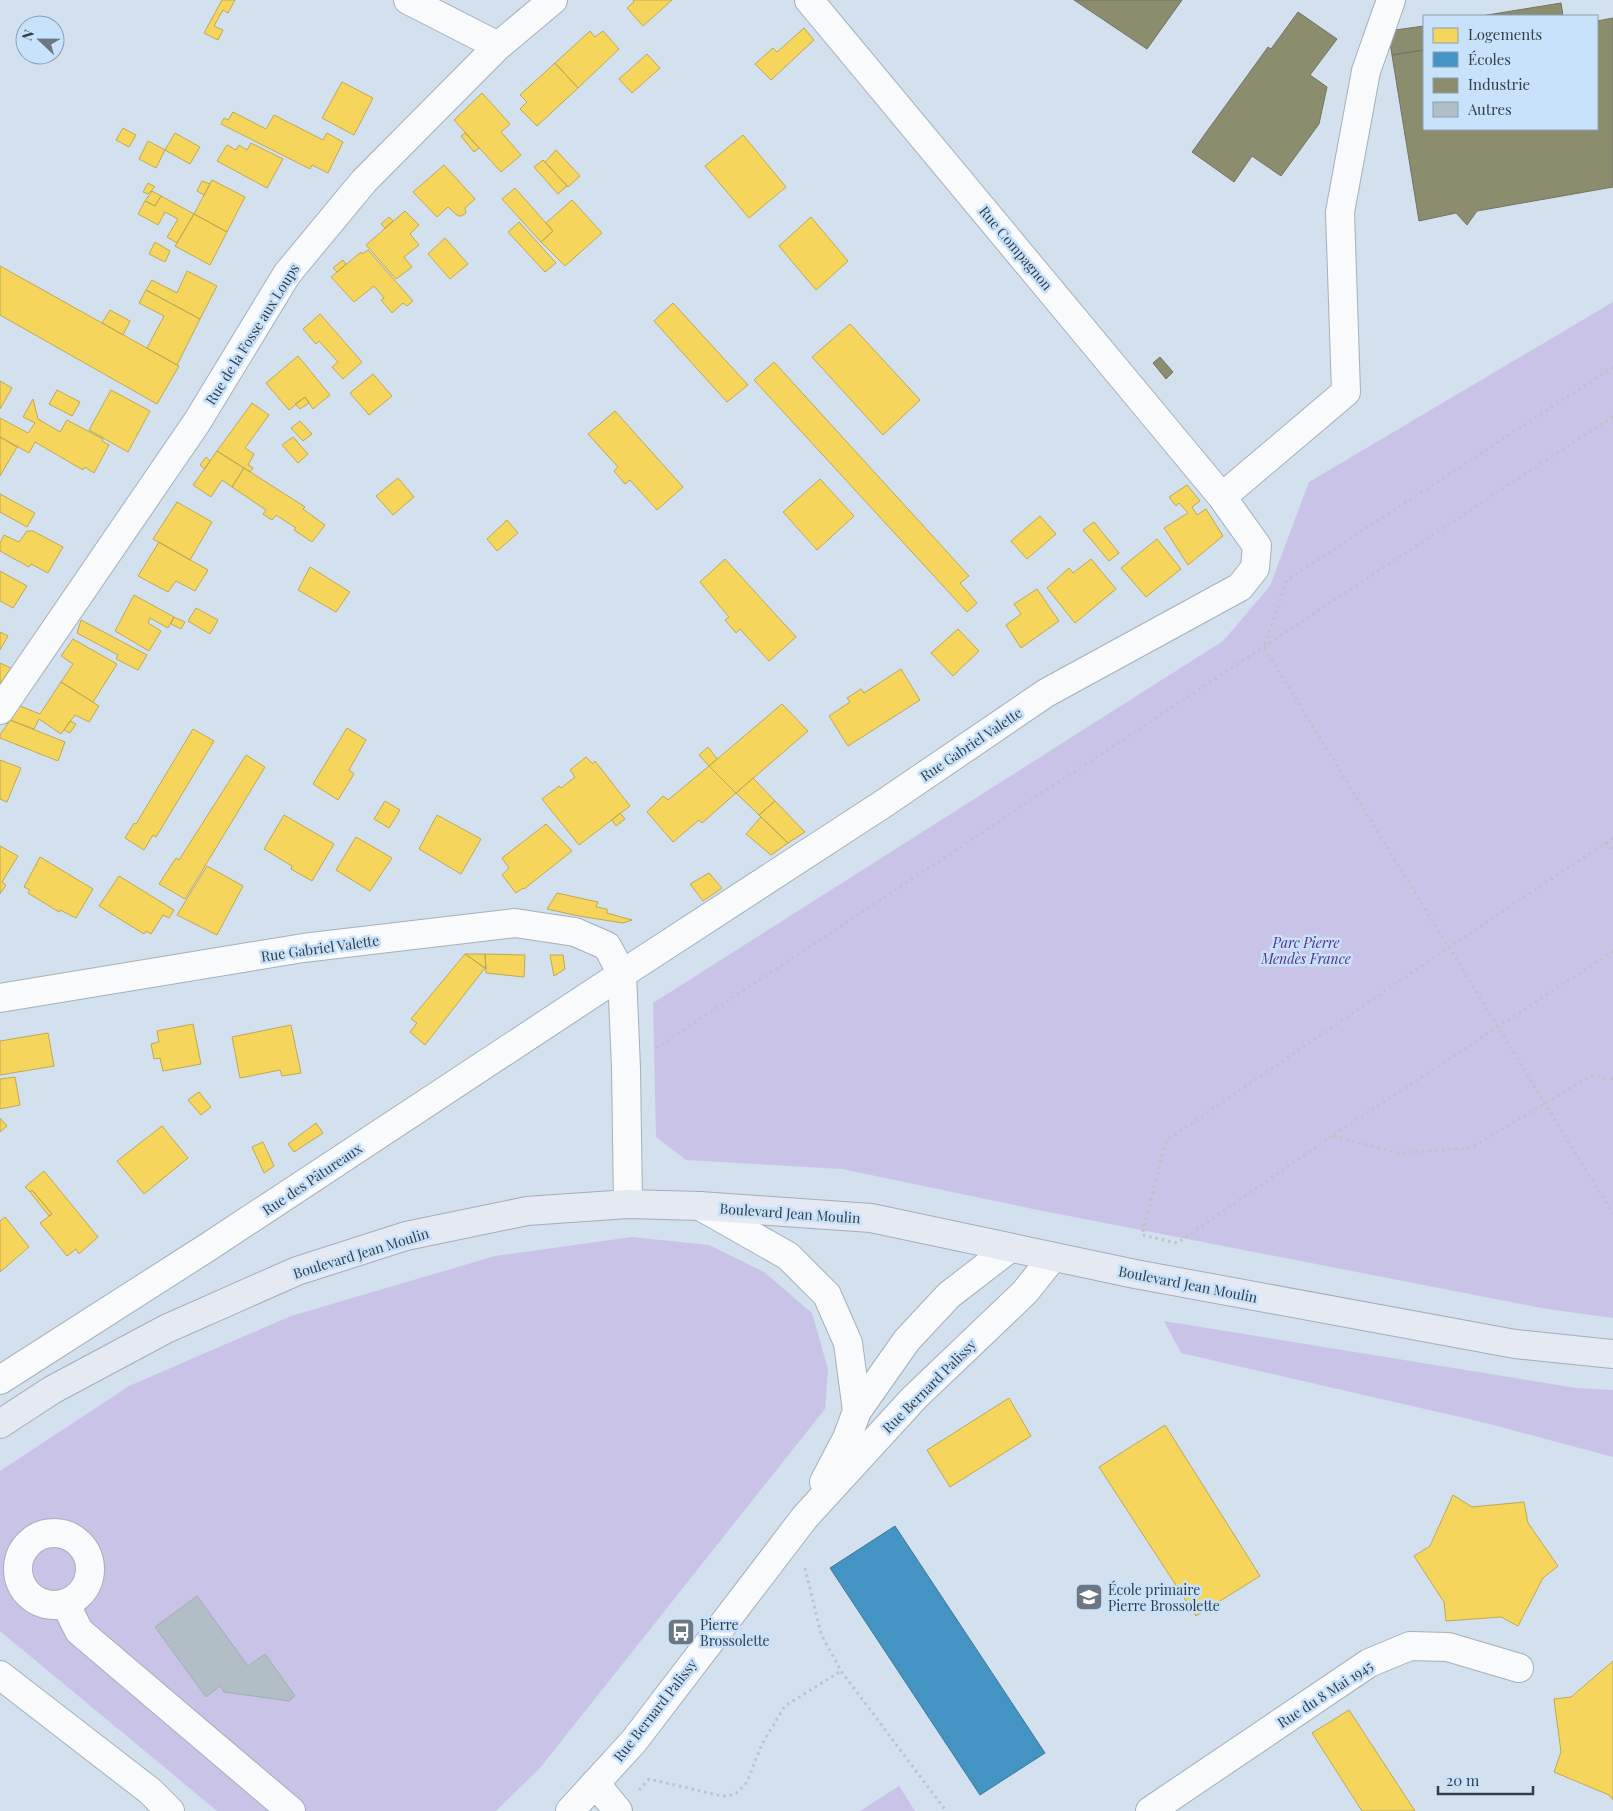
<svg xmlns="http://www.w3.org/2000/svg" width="1613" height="1811" font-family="'Playfair Display',serif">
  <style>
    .green { fill: #c9c4e7 }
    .homes { fill: #f6d55c; stroke: #bca856 }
    .schools { fill: #4393c3; stroke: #3e7a9e }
    .industry { fill: #8c8c6e; stroke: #717562 }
    .building { fill: #b1bec6; stroke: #a0adb5 }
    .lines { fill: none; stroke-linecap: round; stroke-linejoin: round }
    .minor-casing { stroke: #a4b0ba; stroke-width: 30 }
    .major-casing { stroke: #a3acc0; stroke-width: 30 }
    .path { stroke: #bdc2c9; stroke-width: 3; stroke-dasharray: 2.5 4; stroke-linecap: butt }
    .minor { stroke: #f8fafc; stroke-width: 28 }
    .major { stroke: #e4e9f2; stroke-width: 28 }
    .labels { text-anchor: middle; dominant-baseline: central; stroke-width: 5; stroke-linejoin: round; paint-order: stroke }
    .street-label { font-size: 14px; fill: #333e47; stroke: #c7e2fa }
    .park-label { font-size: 14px; font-style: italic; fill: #582e88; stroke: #c7e2fa }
    .poi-label { font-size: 14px; fill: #333e47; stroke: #c7e2fa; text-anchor: start }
  </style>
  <rect width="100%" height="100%" fill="#d3e1ee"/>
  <path class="green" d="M1613 302V1318L1547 1309 1038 1210 842 1169 686 1160 656 1137 653 1003 1223 641 1270 586 1309 482Z
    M632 1237 709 1245 764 1272 812 1313 828 1369 825 1409 540 1768 496 1811H217L0 1631V1471L129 1386 291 1316 495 1256Z
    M1164 1321 1576 1388 1613 1390V1457L1486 1423 1181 1353Z
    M899 1786 915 1811H860Z"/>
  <path class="homes" d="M222 0H235L228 13 223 10 214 26 223 30 218 40 204 33Z
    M633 0H672L643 26 627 8 634 2Z
    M804 28 814 40 771 80 755 64 773 48 777 52Z
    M590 31 595 37 603 31 619 49 578 88 555 63Z
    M647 54 660 68 632 93 619 79Z
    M555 63 578 88 537 126 520 109 527 102 520 95Z
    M342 82 373 98 354 135 322 118Z
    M482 93 510 124 501 132 521 155 501 172 454 120Z
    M233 112 266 129 274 115 323 140 327 133 343 142 328 173 312 165 310 169 221 124 224 118 228 120Z
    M123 128 136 135 129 147 116 140Z
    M175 133 200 147 190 164 165 150Z
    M465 133 479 148 474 152 461 136Z
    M743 135 786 187 749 218 705 166Z
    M148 141 165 150 156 168 139 159Z
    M251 143 283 159 267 188 217 161 227 145 236 150 239 145 247 150Z
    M556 150 580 176 568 187 545 162Z
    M543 160 567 186 558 194 534 167Z
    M444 165 475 199 465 208 466 213 461 216H458L448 207 437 217 413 192Z
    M212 180 245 197 227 232 194 214Z
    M202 181 210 184 204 195 197 191Z
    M148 183 155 187 148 194 143 192Z
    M515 188 553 231 541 242 502 199Z
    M152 191 161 196 155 206 145 201Z
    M161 196 194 214 177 243 167 237 178 219 165 212 158 225 138 214 145 201 155 206Z
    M572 200 602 233 565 266 541 242 553 231 546 223Z
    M405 211 419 225 410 234 419 245 404 257 412 267 396 279 366 245Z
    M194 214 227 232 210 265 175 246Z
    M389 217 393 221 385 228 381 224Z
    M811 217 848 261 816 290 779 246Z
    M519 222 556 263 545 272 508 232Z
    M445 238 468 264 450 279 428 254Z
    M155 242 170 251 165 262 149 254Z
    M368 250 413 301 407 306 403 303 392 313 381 300 384 298 374 286 354 302 331 277 361 252 362 254Z
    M343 260 346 264 337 272 333 268Z
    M0 266 179 366 157 404 0 315Z
    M187 271 217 286 200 319 146 290 152 280 177 293Z
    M146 290 200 319 177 365 147 348 164 316 139 303Z
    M673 303 748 385 727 402 654 321Z
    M110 310 130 321 123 335 102 323Z
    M320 314 362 362 343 379 332 367 338 362 319 341 316 344 303 329Z
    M850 324 920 400 883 435 812 357Z
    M298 356 330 395 313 409 305 397 289 410 266 383Z
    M774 362 969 576 960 583 977 603 967 612 754 380Z
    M373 374 392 396 369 415 350 393Z
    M0 381 12 388 0 409Z
    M57 390 80 402 72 416 49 404Z
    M111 390 150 411 128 452 89 430Z
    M305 397 309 403 300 409 295 404Z
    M33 399 38 419 60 432 67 420 103 439 102 441 109 445 94 473 85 467 83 470 35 442 29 453 0 437V418L28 433 35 423 23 417Z
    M252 403 269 415 245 448 254 454 248 465 253 468 250 472 217 451Z
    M615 411 683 487 657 510 630 480 625 484 614 471 618 467 588 434Z
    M300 421 312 434 303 441 291 428Z
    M0 437 17 447 0 476Z
    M293 437 308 454 298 463 282 445Z
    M217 451 244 468 232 487 222 480 211 497 193 485Z
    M206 457 210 461 205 469 200 465Z
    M244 468 305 507 303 509 325 525 312 542 294 530 296 528 276 515 272 520 263 514 266 510 232 487Z
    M398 478 414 497 393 515 376 496Z
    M820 479 854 516 817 550 783 512Z
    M1187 485 1200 501 1192 507 1197 515 1206 509 1223 536 1188 565 1164 528 1188 513 1179 503 1176 506 1169 497Z
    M0 494 35 513 27 527 0 512Z
    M177 502 212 522 190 560 153 539Z
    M1040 516 1056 534 1027 559 1011 541Z
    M507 520 518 533 497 551 487 539Z
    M1094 522 1119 553 1109 561 1083 530Z
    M27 531H33L63 547 48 573 31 564 29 567 0 551V543L4 535 19 542Z
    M1157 539 1181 569 1146 597 1121 568Z
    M159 542 208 570 195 591 176 581 168 592 138 576Z
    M725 559 796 637 769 661 740 629 736 633 725 620 729 617 700 582Z
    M1091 559 1116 589 1075 623 1047 588 1069 568 1073 573Z
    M310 567 350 592 336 612 298 590Z
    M0 571 27 586 13 608 0 601Z
    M1037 589 1059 621 1021 648 1006 625 1021 614 1014 604Z
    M134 595 174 617 168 628 150 618 148 623 161 631 149 651 115 631Z
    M196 608 218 620 210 634 188 621Z
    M174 617 185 622 181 629 171 624Z
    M81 620 147 655 138 670 116 659 118 655 77 633Z
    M958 629 979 651 953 676 931 653Z
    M0 632 8 636 0 650Z
    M73 639 117 664 93 702 61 682 73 664 61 656Z
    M0 663 11 668 0 684Z
    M901 669 920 700 848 746 829 716 850 702 847 698 861 689 864 693Z
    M61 682 99 706 89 722 75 715 61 734 39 719 34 729 10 720 20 706 40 714Z
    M782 704 808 731 736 793 709 766Z
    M10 720 65 742 58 761 0 738V735Z
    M70 721 76 724 70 733 64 730Z
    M347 728 366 740 349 770 354 774 338 800 313 784Z
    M193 729 214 741 156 837 153 835 144 850 125 838 134 823 136 824Z
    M708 747 717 759 709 766 699 755Z
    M246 755 265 767 185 899 159 884 176 858 179 860Z
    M586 757 593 764 595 761 630 806 579 845 542 799 559 786 561 788 575 777 570 770Z
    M0 760 21 768 7 802 0 799Z
    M709 766 736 793 702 823 699 820 673 842 647 812 663 796 668 800Z
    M753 778 775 801 759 815 736 793Z
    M385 801 400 810 389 828 374 819Z
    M775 801 805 832 788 843 759 815Z
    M620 813 625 819 616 826 612 820Z
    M284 815 334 844 312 881 291 869 292 866 264 849Z
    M437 815 481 839 461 874 419 849Z
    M761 817 788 843 771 855 746 834Z
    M546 824 572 851 524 889 523 888 516 893 502 875 509 868 502 858Z
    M356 837 392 858 370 891 336 870Z
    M0 846 18 856 2 882 6 885 0 894Z
    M40 857 93 889 76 918 60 910 59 912 28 893 30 890 24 887Z
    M207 866 243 886 217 935 177 915Z
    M709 873 722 888 703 901 690 884Z
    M119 876 174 910 169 918 163 915 151 934 146 931 144 934 99 906Z
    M557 893 598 902 596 907 607 909V913L632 920 623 923 579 916 547 909Z
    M465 954H485L486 969 485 968Z
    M465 954 485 968 425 1045 410 1032 417 1023 411 1019Z
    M485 954 525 955 524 977 486 973Z
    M550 955H563L565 969 554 976Z
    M193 1024 201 1064 163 1071 160 1058 154 1059 151 1044 159 1042 157 1031Z
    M291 1025 301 1073 282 1076 280 1070 240 1078 232 1037Z
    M48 1033 54 1066 0 1075V1041Z
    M15 1077 20 1105 0 1109V1079Z
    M199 1092 211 1107 201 1115 188 1100Z
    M0 1118 7 1126 0 1132Z
    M316 1123 323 1133 294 1152 288 1144Z
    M162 1126 188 1158 144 1194 117 1161Z
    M263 1142 274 1166 264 1173 252 1147Z
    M44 1171 98 1237 79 1254 76 1249 67 1256 40 1223 52 1214 32 1190 30 1192 25 1187Z
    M32 1190 52 1214 49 1216 30 1192Z
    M5 1217 29 1247 0 1272V1221Z
    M1009 1398 1031 1436 950 1487 927 1450Z
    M1165 1425 1260 1576 1196 1616 1099 1467Z
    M1453 1495 1472 1507 1524 1502 1528 1523 1558 1566 1543 1578 1518 1626 1501 1617 1446 1621 1444 1602 1414 1556 1430 1546Z
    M1613 1661V1800L1609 1795 1554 1772 1561 1752 1554 1699 1571 1697Z
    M1349 1710 1415 1811H1362L1312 1733Z"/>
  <path class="schools" d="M895 1526 1045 1753 980 1795 830 1568Z"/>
  <path class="industry" d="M1074 0H1182L1147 49Z
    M1561 3 1563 16H1481Z
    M1298 12 1337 39 1310 75 1327 87 1319 124 1281 176 1252 156 1234 182 1192 152 1268 47 1271 49Z
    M1613 18V187L1477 211 1467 225 1456 213 1419 221 1392 55 1424 50V129H1597V21Z
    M1424 26V50L1392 55 1388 31Z
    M1160 357 1173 372 1166 379 1153 363Z"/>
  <path class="building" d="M197 1596 248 1666 265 1654 295 1696 289 1701 224 1692 220 1686 206 1697 155 1627Z"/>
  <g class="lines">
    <g class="minor-casing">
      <path id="minor" d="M408 0 498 46
        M1222 497 1346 392 1340 212 1366 71 1391 0
        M0 710 197 422 287 274 364 181 498 46 553 0
        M622 974 626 1068 628 1204
        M0 998 303 948 515 923 575 932 607 946 622 974 883 804 1046 693 1240 587 1255 568 1257 546 1222 497 809 0
        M700 1206 788 1256 827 1295 848 1343 857 1411
        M0 1380 208 1247 622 974
        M824 1482 847 1438 857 1411 907 1340 949 1295 1010 1248
        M18 1569a36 36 0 1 1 72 0a36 36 0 1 1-72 0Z
        M65 1603 79 1631 291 1811
        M0 1675 150 1791 170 1811
        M595 1783 618 1811
        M570 1811 634 1741 805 1517 914 1398 1025 1292 1053 1257
        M1150 1811 1369 1663 1410 1646 1448 1647 1519 1668"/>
    </g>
    <g class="major-casing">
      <path id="major" d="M0 1424 52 1390 166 1329 297 1271 406 1236 527 1211 628 1204 700 1206 871 1218 1135 1274 1515 1344 1613 1354"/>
    </g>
    <path class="path" d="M1613 367 1287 580 1264 647 1613 1214
      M1607 842 1613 850
      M1613 951 1332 1136 1398 1153 1471 1148 1591 1076 1613 1079
      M656 1048 1613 416
      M1332 1136 1177 1243 1142 1235 1166 1141 1449 947 1613 838
      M805 1568 821 1634 841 1671 946 1811
      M639 1790 649 1779 722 1796H729L738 1792 747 1782 762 1744 785 1706 841 1671"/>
    <use href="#minor" class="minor"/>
    <use href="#major" class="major"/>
  </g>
  <defs>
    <g id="school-square" transform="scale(1.4375)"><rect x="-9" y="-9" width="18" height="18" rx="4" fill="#6b7781" stroke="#c7e2fa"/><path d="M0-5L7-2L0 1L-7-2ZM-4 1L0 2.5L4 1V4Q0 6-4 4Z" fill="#fff"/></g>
    <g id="bus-square" transform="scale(1.4375)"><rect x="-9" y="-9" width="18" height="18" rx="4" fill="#6b7781" stroke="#c7e2fa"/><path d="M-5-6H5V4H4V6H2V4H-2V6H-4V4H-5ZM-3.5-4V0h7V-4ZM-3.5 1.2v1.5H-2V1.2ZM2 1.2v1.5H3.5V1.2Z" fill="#fff"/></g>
  </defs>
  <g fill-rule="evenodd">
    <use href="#school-square" x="1089" y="1597"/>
    <use href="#bus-square" x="681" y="1632"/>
  </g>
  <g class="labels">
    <g class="street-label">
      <text transform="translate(1016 248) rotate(50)">Rue Compagnon</text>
      <text transform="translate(252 334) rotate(-58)">Rue de la Fosse aux Loups</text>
      <text transform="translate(971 744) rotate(-34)">Rue Gabriel Valette</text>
      <text transform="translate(320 948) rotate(-8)">Rue Gabriel Valette</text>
      <text transform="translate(312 1179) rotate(-34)">Rue des Pâtureaux</text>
      <text transform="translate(790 1213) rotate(4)">Boulevard Jean Moulin</text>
      <text transform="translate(361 1253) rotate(-17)">Boulevard Jean Moulin</text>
      <text transform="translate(1188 1284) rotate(11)">Boulevard Jean Moulin</text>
      <text transform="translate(929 1386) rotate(-45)">Rue Bernard Palissy</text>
      <text transform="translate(1325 1694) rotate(-33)">Rue du 8 Mai 1945</text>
      <text transform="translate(655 1710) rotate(-52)">Rue Bernard Palissy</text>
    </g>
    <g class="park-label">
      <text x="1306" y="942">Parc Pierre<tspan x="1306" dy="16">Mendès France</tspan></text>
    </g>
    <g class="poi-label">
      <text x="1108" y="1589">École primaire<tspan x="1108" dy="16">Pierre Brossolette</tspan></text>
      <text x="700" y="1624">Pierre<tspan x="700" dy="16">Brossolette</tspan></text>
    </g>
  </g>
  <rect x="1423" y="15" width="175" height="115" fill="#c7e2fa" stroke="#8ca0b2"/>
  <rect x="1433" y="28" width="25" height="15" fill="#f6d55c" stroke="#8ca0b2"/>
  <text x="1468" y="40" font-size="15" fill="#333e47">Logements</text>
  <rect x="1433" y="52" width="25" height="15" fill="#4393c3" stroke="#8ca0b2"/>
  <text x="1468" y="65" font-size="15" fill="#333e47">Écoles</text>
  <rect x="1433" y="78" width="25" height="15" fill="#8c8c6e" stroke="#8ca0b2"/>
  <text x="1468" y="90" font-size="15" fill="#333e47">Industrie</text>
  <rect x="1433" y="102" width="25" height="15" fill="#b1bec6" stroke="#8ca0b2"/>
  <text x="1468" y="115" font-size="15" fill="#333e47">Autres</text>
  <g transform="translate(40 40) rotate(292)"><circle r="24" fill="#c7e2fa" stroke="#8ca0b2"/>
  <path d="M0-4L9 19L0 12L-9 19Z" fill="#6b7781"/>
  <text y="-8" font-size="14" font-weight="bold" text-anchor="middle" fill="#333e47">N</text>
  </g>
  <path d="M1438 1786v8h95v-8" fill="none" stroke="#333e47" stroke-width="2.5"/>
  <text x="1446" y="1786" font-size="15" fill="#333e47" stroke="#c7e2fa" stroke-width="4" paint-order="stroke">20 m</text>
</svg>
